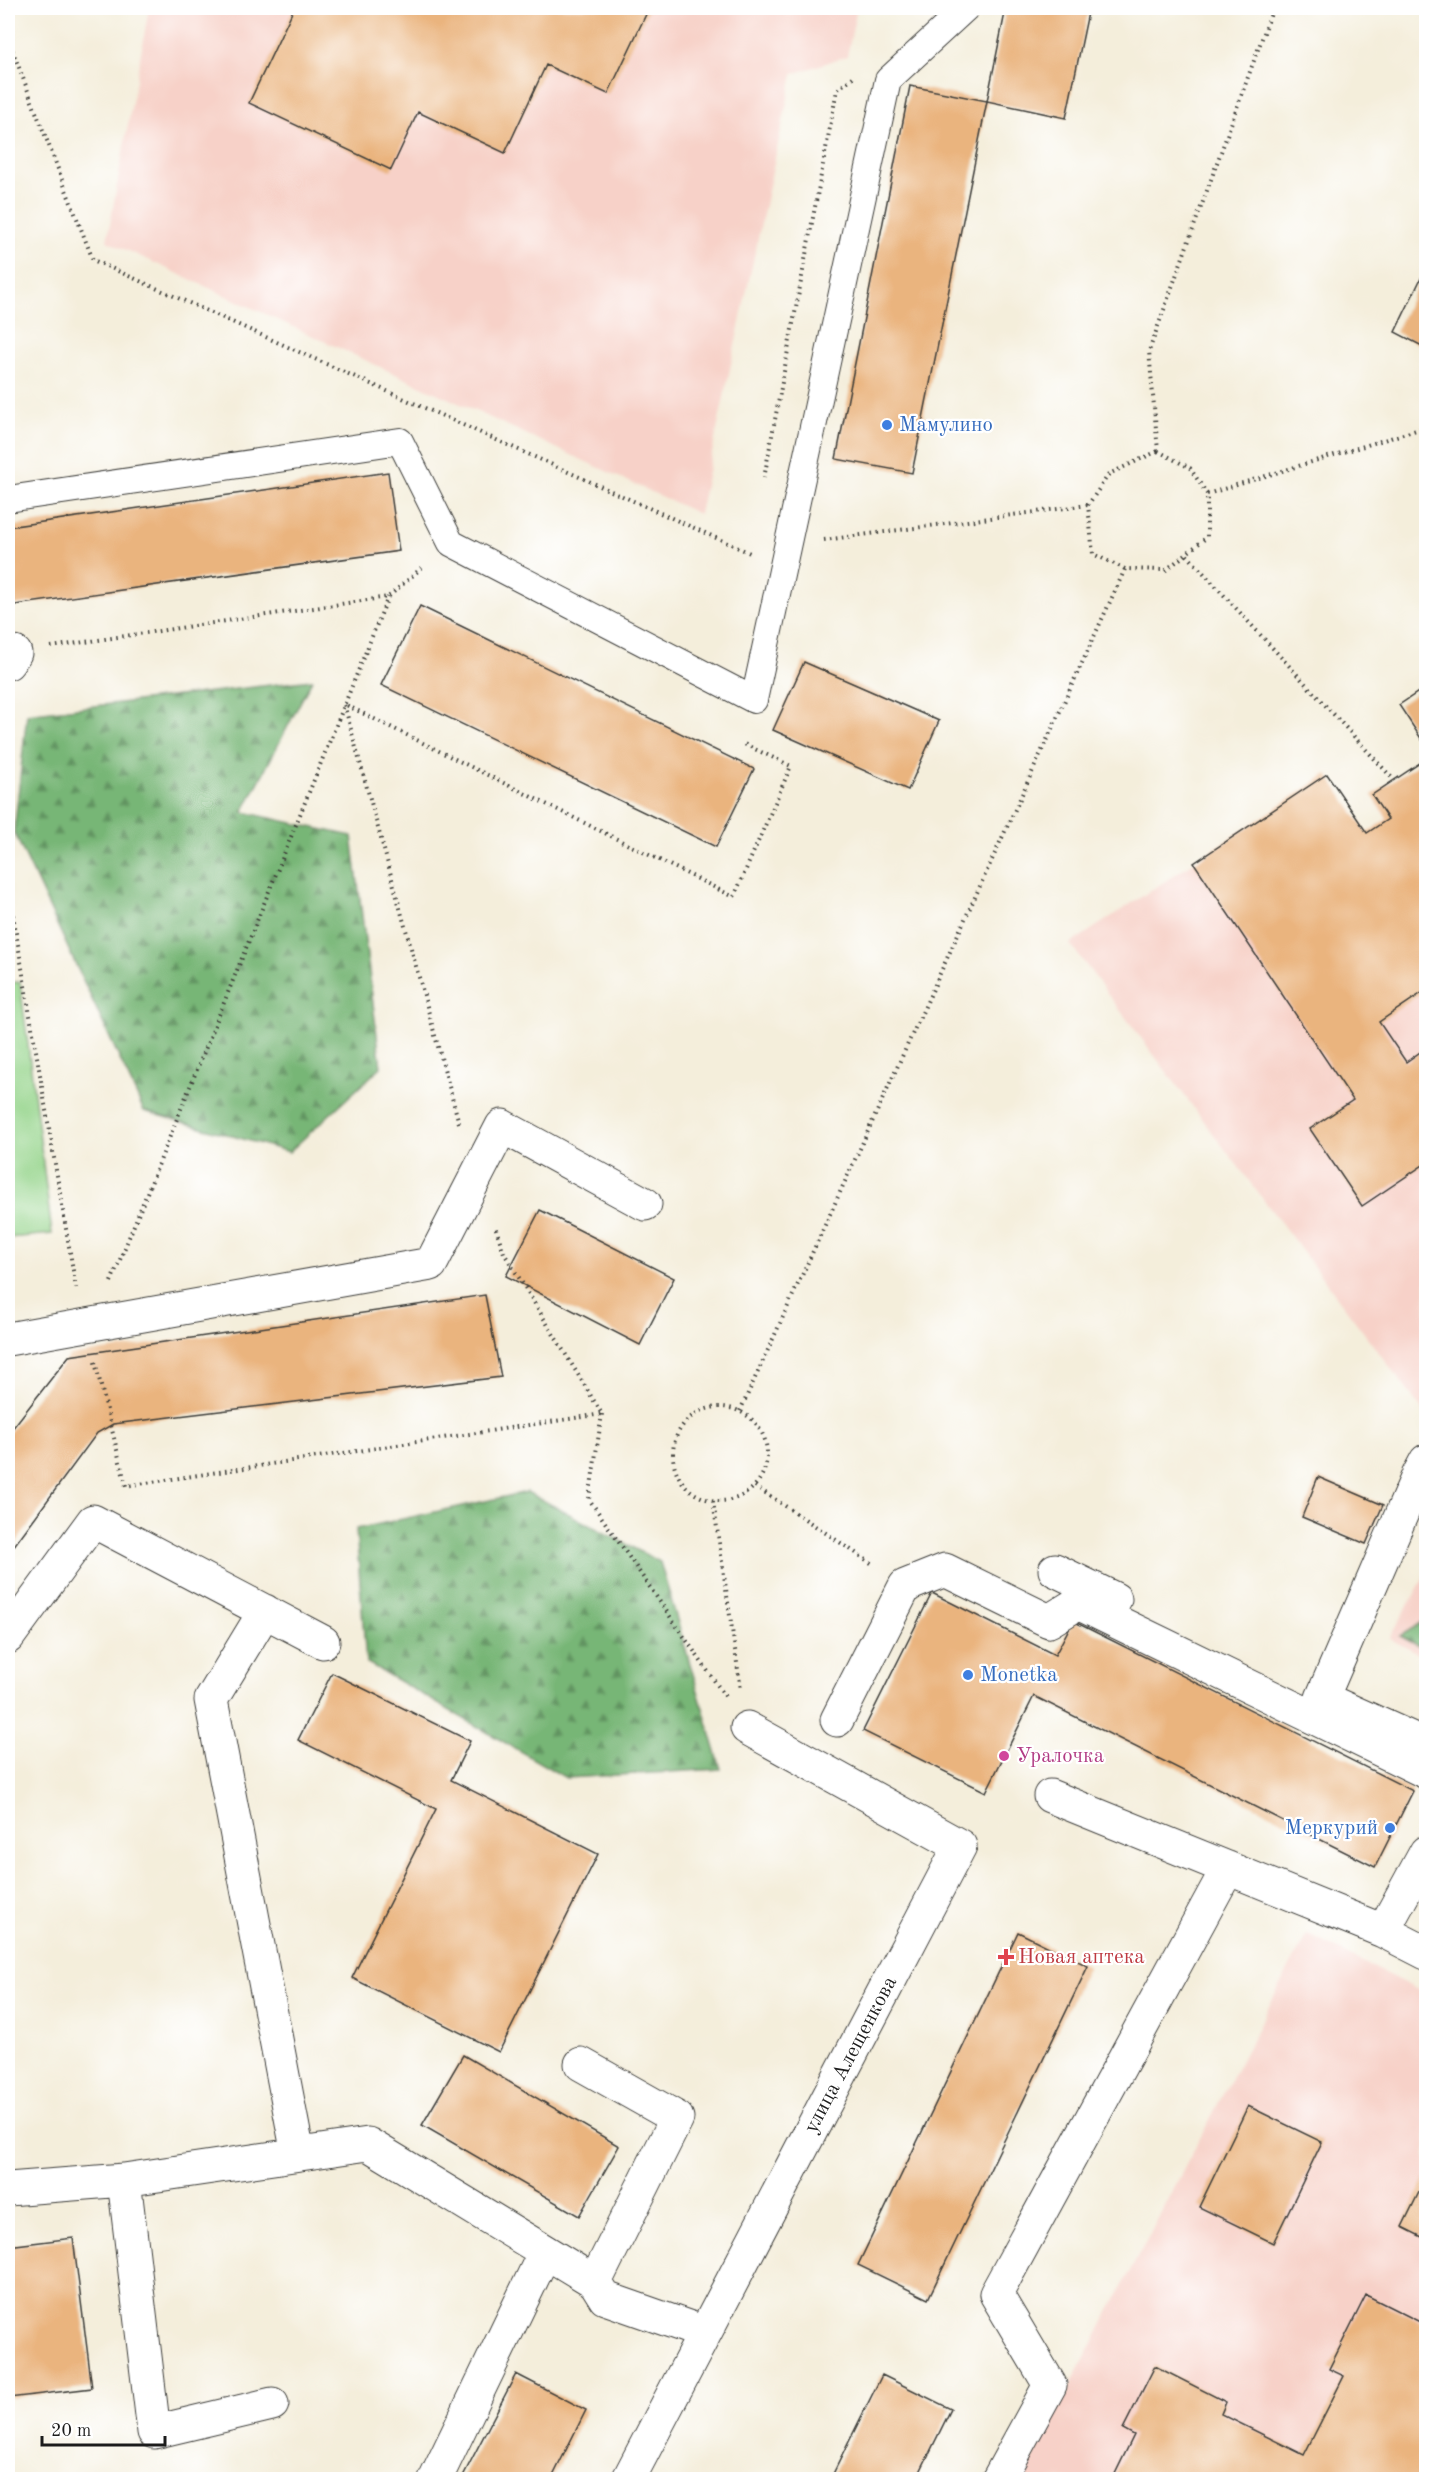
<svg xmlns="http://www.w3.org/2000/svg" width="1434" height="2487" font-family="'Old Standard TT',serif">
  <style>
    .built { fill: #f7d1c8 }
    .forest { fill: url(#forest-firs); stroke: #4a6949; stroke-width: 1.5 }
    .pitch { fill: #94d48a; stroke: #587853; stroke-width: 1.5 }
    .building { fill: #eab47e }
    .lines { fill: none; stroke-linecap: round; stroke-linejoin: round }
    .lane-casing { stroke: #3c3c39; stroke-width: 28 }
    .street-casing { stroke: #3c3c39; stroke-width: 35 }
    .path { stroke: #3c3c39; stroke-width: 4; stroke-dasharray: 1.5 4.5; stroke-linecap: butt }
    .lane { stroke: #fff; stroke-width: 26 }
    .street { stroke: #fff; stroke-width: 33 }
    .shop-dot { fill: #3f7fe0; stroke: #fff; stroke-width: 2 }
    .hotel-dot { fill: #d1479c; stroke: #fff; stroke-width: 2 }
    .health-dot { fill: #e0444e; stroke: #fff; stroke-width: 2 }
    .labels { text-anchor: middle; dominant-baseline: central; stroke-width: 4.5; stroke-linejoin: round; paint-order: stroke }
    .shop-label { font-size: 21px; fill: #366cbe; stroke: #fff; text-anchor: start }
    .hotel-label { font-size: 21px; fill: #b23c85; stroke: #fff; text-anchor: start }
    .health-label { font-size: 21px; fill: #be3a42; stroke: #fff; text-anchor: start }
    .street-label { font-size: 21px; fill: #1c1c1c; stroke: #fff }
  </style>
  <defs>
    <pattern id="forest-firs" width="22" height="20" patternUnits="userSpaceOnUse" patternTransform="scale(1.5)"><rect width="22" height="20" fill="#77b676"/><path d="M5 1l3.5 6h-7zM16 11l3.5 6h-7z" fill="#619360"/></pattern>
  </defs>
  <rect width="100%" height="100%" fill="#fff"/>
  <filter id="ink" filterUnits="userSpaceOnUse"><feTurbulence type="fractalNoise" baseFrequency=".0167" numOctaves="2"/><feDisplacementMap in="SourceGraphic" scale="12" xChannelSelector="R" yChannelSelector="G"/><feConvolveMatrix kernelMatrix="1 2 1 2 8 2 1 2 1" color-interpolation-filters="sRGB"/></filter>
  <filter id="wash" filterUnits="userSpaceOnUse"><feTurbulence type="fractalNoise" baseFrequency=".008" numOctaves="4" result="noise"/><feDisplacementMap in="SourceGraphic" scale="24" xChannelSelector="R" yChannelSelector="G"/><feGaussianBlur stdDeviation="1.35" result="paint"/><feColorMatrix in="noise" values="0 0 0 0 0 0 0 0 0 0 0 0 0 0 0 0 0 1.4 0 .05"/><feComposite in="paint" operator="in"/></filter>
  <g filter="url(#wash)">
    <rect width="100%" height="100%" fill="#f4eedb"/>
    <path class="built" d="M149 8H857L847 56 793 74 699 514 107 241Z
      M1426 759V1415L1070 944 1327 774 1367 833 1387 819 1372 795Z
      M1426 1573V1658L1390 1639Z
      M1307 1934 1426 1994V2479L1021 2480Z"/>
    <path class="forest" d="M312 680 243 812 352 836 381 1067 289 1152 144 1111 14 832 27 714Z
      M527 1492 660 1562 721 1769 566 1778 366 1662 356 1529Z
      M1426 1620V1650L1400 1636Z"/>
    <path class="pitch" d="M20 982 52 1234 8 1238V983Z"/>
    <g id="blocks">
      <path class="building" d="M294 8H438L456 16 461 8H649L608 94 546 65 505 153 418 112 391 170 249 103Z
        M1006 8H1089L1066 118 987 101Z
        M910 86 987 101 912 473 836 459Z
        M1426 268V348L1395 332Z
        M388 472 399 551 8 606V527Z
        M420 606 754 769 716 847 381 685Z
        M804 662 939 721 908 790 773 730Z
        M1426 687V746L1399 705Z
        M1426 759V990L1379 1022 1406 1062 1426 1048V1163L1362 1206 1310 1129 1353 1100 1194 863 1327 774 1367 833 1388 819 1372 795Z
        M540 1210 674 1278 640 1345 506 1276Z
        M485 1295 501 1377 113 1424 97 1433 8 1554V1434L69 1356Z
        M1318 1477 1383 1505 1366 1544 1302 1517Z
        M932 1593 1055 1655 1073 1621 1413 1791 1375 1867 1034 1696 986 1792 863 1731Z
        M332 1673 470 1741 451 1780 598 1854 499 2052 352 1978 436 1809 298 1740Z
        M1018 1932 1088 1966 928 2299 858 2265Z
        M463 2055 619 2146 579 2216 422 2125Z
        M1248 2106 1322 2142 1273 2243 1199 2207Z
        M1426 2178V2239L1402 2227Z
        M73 2238 92 2388 9 2398 8 2246Z
        M1366 2295 1426 2325V2480H1112L1134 2435 1123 2429 1155 2366 1226 2402 1221 2414 1304 2455 1344 2376 1329 2369Z
        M516 2374 586 2410 551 2480H461Z
        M882 2375 951 2409 916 2480H830Z"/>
    </g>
  </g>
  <g filter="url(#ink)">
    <use href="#blocks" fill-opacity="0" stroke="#3c3c39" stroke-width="1.5"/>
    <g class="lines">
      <g class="lane-casing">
        <path id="lane" d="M8 499 400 441 451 543 754 700 888 80 966 8"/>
      </g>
      <g class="street-casing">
        <path id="street" d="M8 663 15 653
          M8 1339 431 1264 502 1126 645 1204
          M1055 1570 1115 1599
          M265 1611 211 1700 298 2154
          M8 1637 93 1521 323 1642
          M1322 1698 1418 1476 1426 1461
          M1335 1704 1426 1745
          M837 1720 905 1586 945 1570 1049 1621 1078 1603 1426 1772
          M1050 1796 1383 1931 1426 1953
          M1383 1931 1426 1852
          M581 2064 677 2118 595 2282
          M124 2180 154 2432 272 2404
          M8 2189 124 2180 368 2144 595 2282 605 2298 705 2333
          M435 2480 545 2252
          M628 2480 960 1846 747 1728
          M998 2480 1050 2385 996 2294 1228 1868"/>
      </g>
      <path class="path" d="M8 39 93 260 750 553
        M1158 451 1149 351 1273 8
        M1158 451 1190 468 1207 494V537L1166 570 1125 569 1093 554 1088 505 1109 474Z
        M764 478 837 90 853 77
        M1207 494 1426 427
        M824 540 1088 505
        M1187 555 1394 780
        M51 647 388 597 425 565
        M8 721 10 700
        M8 885 76 1288
        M459 1123 344 704 734 897 791 766 744 744
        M111 1282 388 597
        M95 1362 126 1486 602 1414 504 1253 495 1226
        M673 1454a47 47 0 1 1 94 0a47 47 0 1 1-94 0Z
        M740 1411 1125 569
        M602 1414 589 1499 727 1699
        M755 1486 874 1565
        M713 1501 741 1690"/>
      <use href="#lane" class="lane"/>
      <use href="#street" class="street"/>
    </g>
  </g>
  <g class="shop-dot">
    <circle cx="887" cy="425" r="6"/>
    <circle cx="968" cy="1675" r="6"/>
    <circle cx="1390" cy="1828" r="6"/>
  </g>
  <circle class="hotel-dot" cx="1004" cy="1756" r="6"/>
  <path class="health-dot" d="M1003 1948h6v6h6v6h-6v6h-6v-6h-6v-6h6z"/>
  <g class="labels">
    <g class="shop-label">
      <text x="899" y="425">Мамулино</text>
      <text x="980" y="1675">Monetka</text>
      <text x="1378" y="1828" text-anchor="end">Меркурий</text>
    </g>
    <g class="hotel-label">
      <text x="1016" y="1756">Уралочка</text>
    </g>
    <g class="health-label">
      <text x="1018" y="1957">Новая аптека</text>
    </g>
    <g class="street-label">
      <text transform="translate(851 2055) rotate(-62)">улица Алещенкова</text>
    </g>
  </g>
  <rect width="1434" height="2487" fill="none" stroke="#fff" stroke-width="30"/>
  <path d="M42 2436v9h123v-9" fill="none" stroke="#1c1c1c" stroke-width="3"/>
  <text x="51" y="2436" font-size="18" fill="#1c1c1c" stroke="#ffffff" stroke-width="4.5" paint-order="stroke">20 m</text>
</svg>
